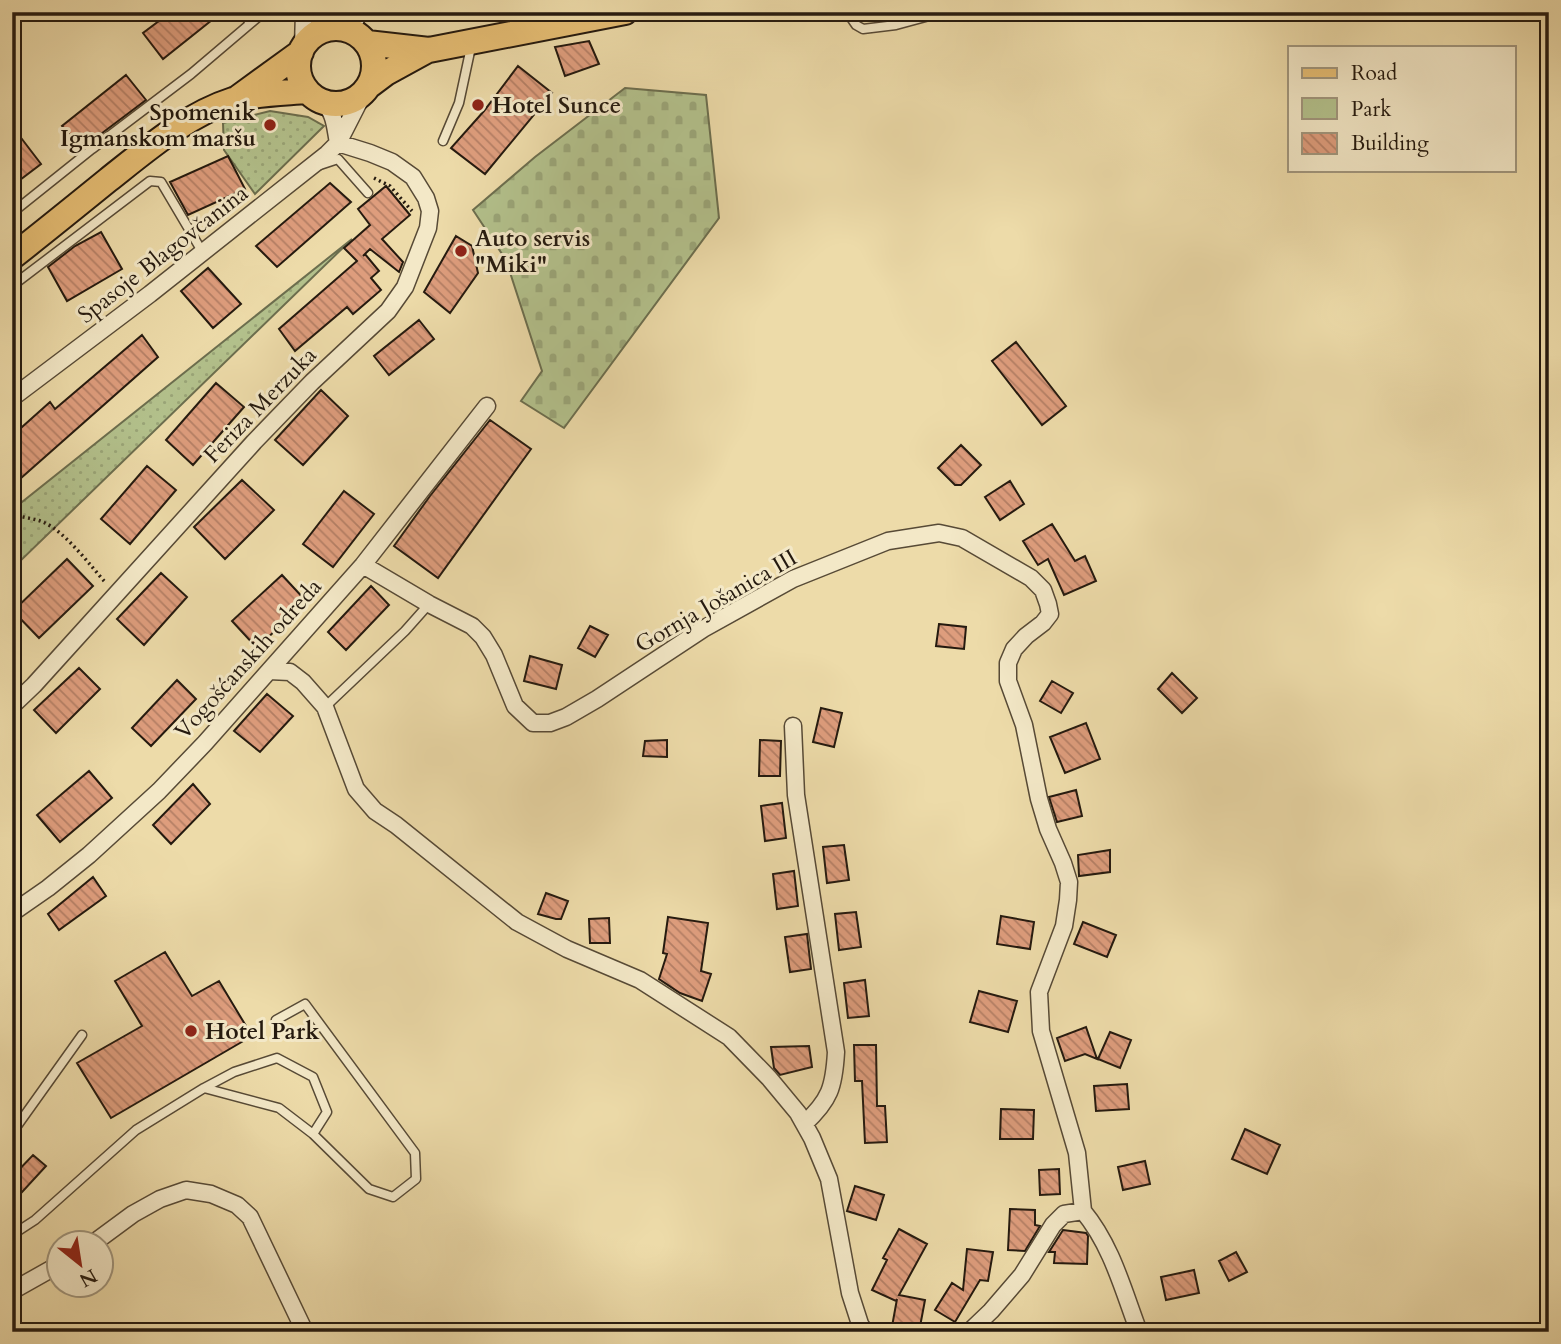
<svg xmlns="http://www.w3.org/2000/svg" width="1561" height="1344" font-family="Cardo,serif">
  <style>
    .green { fill: url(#green-dots); stroke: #6c6e4e; stroke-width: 2 }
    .cemetery { fill: url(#cemetery-stones); stroke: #6c6e4e; stroke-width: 2 }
    .building { fill: url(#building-back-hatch); stroke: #251a0f; stroke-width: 2 }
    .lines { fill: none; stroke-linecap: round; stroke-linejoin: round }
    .service-casing { stroke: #574a36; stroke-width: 11 }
    .minor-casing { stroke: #574a36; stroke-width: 19 }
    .primary-casing { stroke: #251a0f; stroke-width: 28 }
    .path { stroke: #251a0f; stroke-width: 3.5; stroke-dasharray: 2 3.5; stroke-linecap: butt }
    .service { stroke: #f3e8c7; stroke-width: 8 }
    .minor { stroke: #f3e8c7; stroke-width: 16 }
    .primary { stroke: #e6be74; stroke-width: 24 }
    .poi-dot { fill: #8f2418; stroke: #f3e8c7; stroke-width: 2.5 }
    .labels { text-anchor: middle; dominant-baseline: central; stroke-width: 6; stroke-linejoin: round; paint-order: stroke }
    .poi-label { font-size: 23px; font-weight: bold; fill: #251a0f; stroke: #f3e8c7; text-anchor: start }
    .street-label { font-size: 23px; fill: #251a0f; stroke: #f3e8c7 }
  </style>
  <defs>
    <pattern id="green-dots" width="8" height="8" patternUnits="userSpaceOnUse" patternTransform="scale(1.75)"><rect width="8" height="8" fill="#b3c18c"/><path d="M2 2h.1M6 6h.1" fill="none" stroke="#9aa578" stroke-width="1.8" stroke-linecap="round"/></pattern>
    <pattern id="cemetery-stones" width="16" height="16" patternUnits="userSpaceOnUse" patternTransform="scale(1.75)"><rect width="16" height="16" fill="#b3c18c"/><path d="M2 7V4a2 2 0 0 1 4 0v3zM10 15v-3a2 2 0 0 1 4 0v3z" fill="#9aa578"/></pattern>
    <pattern id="building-back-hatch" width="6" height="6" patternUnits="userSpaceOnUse" patternTransform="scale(1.75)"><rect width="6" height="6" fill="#de9d7d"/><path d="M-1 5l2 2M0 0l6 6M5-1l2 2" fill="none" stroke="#b47f65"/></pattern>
  </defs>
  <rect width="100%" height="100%" fill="#eddba9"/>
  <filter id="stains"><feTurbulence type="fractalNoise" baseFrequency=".00286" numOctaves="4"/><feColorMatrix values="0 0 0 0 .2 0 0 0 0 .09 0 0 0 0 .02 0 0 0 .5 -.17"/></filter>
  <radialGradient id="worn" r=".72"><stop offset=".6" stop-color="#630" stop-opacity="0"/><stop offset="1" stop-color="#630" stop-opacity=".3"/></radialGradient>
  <path class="green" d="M270 111 308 117 324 126 255 194 224 150 223 123Z
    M352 239 12 569V510Z"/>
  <path class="cemetery" d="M625 88 706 95 719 218 564 428 521 401 542 371 506 260 473 210 535 157Z"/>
  <path class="building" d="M171 12H222L163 59 143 33Z
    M589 41 599 64 565 76 555 47Z
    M518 66 552 93 485 174 451 148 484 111Z
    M126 75 146 100 81 149 62 126Z
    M12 126 41 164 12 186Z
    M228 156 245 189 188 215 170 182Z
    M330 183 351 202 277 267 256 246Z
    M386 186 410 215 382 239 403 262 399 272 370 249 363 256 365 254 379 271 371 278 381 290 353 314 347 307 295 351 279 329 357 261 344 248 370 225 358 209Z
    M101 232 122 269 67 301 48 267 75 246Z
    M456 236 472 246 478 273 450 313 424 292Z
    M208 268 241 304 213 328 181 291Z
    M419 320 434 339 389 375 374 356Z
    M142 335 158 357 12 486V436L50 402 55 409Z
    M1016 342 1066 406 1042 425 992 361Z
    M216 383 244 407 193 465 166 440Z
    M321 390 348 416 303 465 275 440Z
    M490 420 531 449 438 578 394 546 430 496Z
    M961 445 981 465 961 485H955L938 468Z
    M147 466 176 490 130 544 101 519Z
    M242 480 274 510 225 559 194 527Z
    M1010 481 1024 504 1000 520 985 497Z
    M344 491 374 514 333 567 303 544Z
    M1052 524 1075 561 1085 556 1096 581 1064 595 1048 559 1038 565 1023 541Z
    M67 559 93 586 39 638 13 611Z
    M161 573 187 597 144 645 117 619Z
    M282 575 306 601 257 648 232 621Z
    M371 586 389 605 346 650 328 632Z
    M939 624 966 627 964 649 936 646Z
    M590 626 608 635 595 657 578 648Z
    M530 656 562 665 556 689 524 681Z
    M79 668 100 689 56 733 34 710Z
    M1172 673 1197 698 1182 713 1158 689Z
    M177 680 196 699 151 746 132 728Z
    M1052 681 1073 693 1061 713 1040 701Z
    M267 694 293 716 260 752 234 731Z
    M821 708 842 713 834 747 813 742Z
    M1086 723 1100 759 1065 773 1050 737Z
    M667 740V757L643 756 645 741Z
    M760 740 781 741 780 776H759Z
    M89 771 112 798 60 842 37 815Z
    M193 784 210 804 171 844 153 825Z
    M1076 790 1082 816 1057 822 1049 797Z
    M782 803 786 838 765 841 761 806Z
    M844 845 849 880 827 883 823 847Z
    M1110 850V872L1079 876 1078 855Z
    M794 871 798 906 777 909 773 874Z
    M93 877 106 896 59 930 48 914Z
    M546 893 568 901 561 919H556L538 914Z
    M856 912 861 947 839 950 835 914Z
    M1001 916 1034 922 1030 949 997 944Z
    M668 917 708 923 701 971 711 974 702 1001 680 993 659 979 667 954 663 953Z
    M609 918 610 943H590L589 919Z
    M1083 922 1116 935 1107 957 1074 944Z
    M807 934 811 969 790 972 785 937Z
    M165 952 192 996 219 981 252 1036 111 1118 77 1063 142 1026 115 981Z
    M865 980 869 1016 848 1018 844 983Z
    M979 991 1017 1001 1008 1032 970 1022Z
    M1086 1027 1097 1059 1085 1054 1065 1061 1057 1038Z
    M1110 1032 1131 1040 1120 1068 1098 1059Z
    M854 1045H876L877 1106H885L887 1142 865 1143 862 1081H855Z
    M809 1046 812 1067 780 1075 774 1068 771 1047Z
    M1127 1084 1129 1109 1096 1111 1094 1086Z
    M1001 1109 1034 1110 1033 1139H1000Z
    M1245 1129 1280 1145 1267 1174 1232 1159Z
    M33 1155 46 1166 12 1203V1177Z
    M1145 1161 1150 1184 1123 1190 1118 1167Z
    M1059 1169 1060 1194 1040 1195 1039 1170Z
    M855 1186 884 1195 876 1220 847 1211Z
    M1010 1209 1035 1210V1225L1040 1226 1025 1251 1008 1250Z
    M899 1229 927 1244 899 1295 925 1300 919 1332H891L897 1299 896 1301 872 1290 887 1260 883 1258Z
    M1063 1230 1086 1233 1088 1236 1087 1264 1054 1263 1055 1252H1049Z
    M967 1249 993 1252 988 1281 980 1280 955 1322 935 1310 952 1283 963 1290Z
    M1236 1252 1247 1272 1229 1281 1219 1261Z
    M1194 1270 1199 1293 1166 1300 1161 1277Z"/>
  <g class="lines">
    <g class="service-casing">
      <path id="service" d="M243 12 250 23
        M847 12 856 25 863 29 896 25 944 12
        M353 31 365 12
        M443 141 459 103 471 47
        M320 165 338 159 368 193
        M12 213 92 149 191 74 264 12
        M12 286 150 181 161 182 203 253
        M325 707 405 631 429 604
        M204 1088 234 1072 277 1058 313 1077 327 1112 313 1134
        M12 1133 82 1035
        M12 1235 35 1220 136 1130 204 1088 279 1108 313 1134 369 1189 393 1197 416 1179 415 1153 305 1004 276 1020"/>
    </g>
    <g class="minor-casing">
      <path id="minor" d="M328 12 345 28
        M303 46 304 12
        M322 102C335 111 335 128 338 143
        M12 398 150 294 327 154 338 143 363 94
        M363 565 429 604 472 626 483 637 494 655 515 706 533 723H550L566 717 597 699 703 629 793 579 888 541 939 533 962 538 1031 578 1043 590 1048 604 1050 614 1043 623 1026 636 1014 649 1008 663V681L1024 725 1039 799 1048 829 1063 863 1069 882 1068 900 1064 926 1039 992 1041 1031 1077 1153 1083 1211
        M269 671 290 672 303 682 325 707 356 789 375 811 396 825 517 922 567 949 640 980 729 1037 769 1078 798 1113 812 1138 829 1179 850 1293 860 1324 865 1332
        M12 706 34 685 254 442 312 382 388 311 405 287 428 228 430 211 426 198 413 177 392 162 370 153 338 143
        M793 726 796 795 836 1052C834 1087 830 1100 804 1124
        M12 913 48 888 89 855 159 791 205 743 363 565 487 406
        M95 1242 133 1214 160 1199 186 1190 211 1194 237 1205 250 1217 305 1332
        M12 1291 60 1264
        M969 1332 991 1311 1022 1275 1053 1225 1064 1214 1083 1211C1112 1246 1123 1290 1139 1332"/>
    </g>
    <g class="primary-casing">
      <path id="primary" d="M298 66a38 38 0 1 1 76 0a38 38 0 1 1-76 0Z
        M367 43 429 50 625 12
        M370 85 386 73 428 50
        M239 97 301 52
        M12 257C44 232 76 206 108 180 146 150 186 115 233 100 257 93 283 93 307 91"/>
    </g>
    <path class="path" d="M374 178 390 186 412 211
      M12 514C23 518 35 518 45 523 65 532 90 565 105 582"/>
    <use href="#service" class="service"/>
    <use href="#minor" class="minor"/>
    <use href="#primary" class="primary"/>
  </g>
  <g class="poi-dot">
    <circle cx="478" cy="105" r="7"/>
    <circle cx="270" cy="125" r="7"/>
    <circle cx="461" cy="251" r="7"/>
    <circle cx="191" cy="1031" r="7"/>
  </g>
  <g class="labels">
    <g class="poi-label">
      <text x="492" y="105">Hotel Sunce</text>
      <text x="256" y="112" text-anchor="end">Spomenik<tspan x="256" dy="26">Igmanskom maršu</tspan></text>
      <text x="475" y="238">Auto servis<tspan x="475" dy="26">"Miki"</tspan></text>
      <text x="205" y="1031">Hotel Park</text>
    </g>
    <g class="street-label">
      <text transform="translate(163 254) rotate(-38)">Spasoje Blagovčanina</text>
      <text transform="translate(260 405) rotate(-46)">Feriza Merzuka</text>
      <text transform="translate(716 601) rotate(-30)">Gornja Jošanica III</text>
      <text transform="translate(248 659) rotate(-48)">Vogošćanskih odreda</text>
    </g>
  </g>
  <rect width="1561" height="1344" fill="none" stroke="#eddba9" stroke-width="42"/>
  <rect x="14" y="14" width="1533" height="1316" fill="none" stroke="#251a0f" stroke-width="3.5"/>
  <rect x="21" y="21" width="1519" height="1302" fill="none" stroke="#251a0f" stroke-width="2"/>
  <rect x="1288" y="46" width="228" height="126" fill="#f3e8c7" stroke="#a1967d" stroke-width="2"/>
  <rect x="1302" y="68" width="35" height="10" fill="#e6be74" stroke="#a1967d" stroke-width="2"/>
  <text x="1351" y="80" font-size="21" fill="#251a0f">Road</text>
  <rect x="1302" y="98" width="35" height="21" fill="#b3c18c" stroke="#a1967d" stroke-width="2"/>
  <text x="1351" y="116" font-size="21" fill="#251a0f">Park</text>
  <rect x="1302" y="133" width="35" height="21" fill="url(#building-back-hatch)" stroke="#a1967d" stroke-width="2"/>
  <text x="1351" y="150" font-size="21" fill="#251a0f">Building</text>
  <g transform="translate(80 1264) rotate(150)"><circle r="33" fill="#f3e8c7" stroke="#a1967d" stroke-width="2"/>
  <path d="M0-5L12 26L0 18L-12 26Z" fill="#8f2418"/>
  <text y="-10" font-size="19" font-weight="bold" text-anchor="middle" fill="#251a0f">N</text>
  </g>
  <rect width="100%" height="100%" filter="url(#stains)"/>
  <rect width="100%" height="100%" fill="url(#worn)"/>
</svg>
